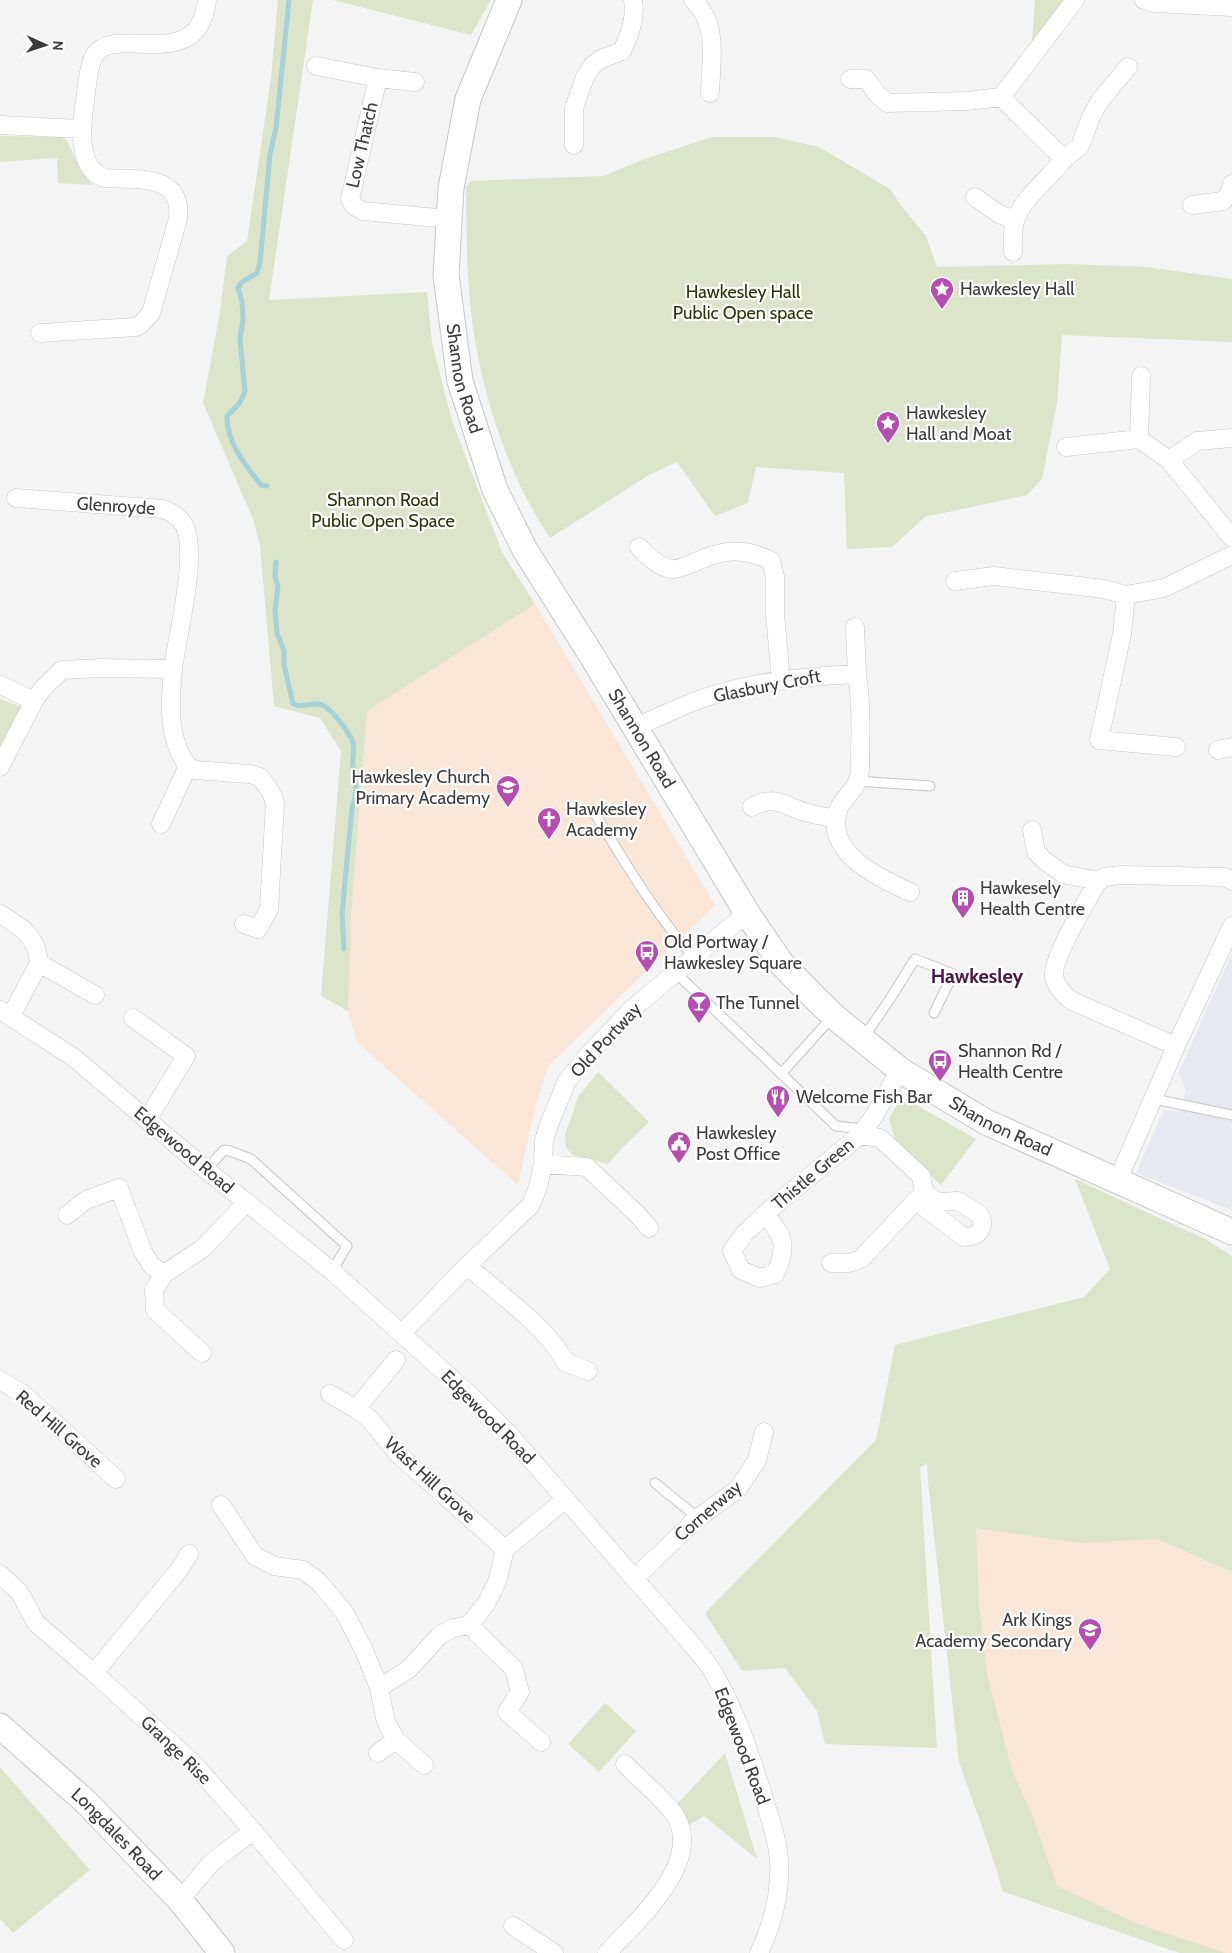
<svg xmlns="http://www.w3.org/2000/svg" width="1232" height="1953" font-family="Cabin,sans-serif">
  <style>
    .built { fill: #e8e8f1 }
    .education { fill: #f9e6d6 }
    .green { fill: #dce4ca }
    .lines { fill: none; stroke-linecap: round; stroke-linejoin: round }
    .stream { stroke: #a5d1d8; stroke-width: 5 }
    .lane-casing { stroke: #c6c6c7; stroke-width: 11 }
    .street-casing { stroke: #c6c6c7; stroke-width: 19 }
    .secondary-casing { stroke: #c6c6c7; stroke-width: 27 }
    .lane { stroke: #fff; stroke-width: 9 }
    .street { stroke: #fff; stroke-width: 18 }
    .secondary { stroke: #fff; stroke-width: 25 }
    .labels { text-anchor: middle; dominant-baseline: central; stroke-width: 4.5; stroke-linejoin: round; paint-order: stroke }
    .street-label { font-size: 18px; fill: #3c3c3c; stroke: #fff }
    .poi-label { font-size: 18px; fill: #3c3c3c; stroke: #fff; text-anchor: start }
    .park-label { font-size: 18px; fill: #2b3700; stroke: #fff }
    .quarter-label { font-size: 20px; font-weight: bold; fill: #4a1848; stroke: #fff }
  </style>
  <rect width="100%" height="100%" fill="#f4f4f5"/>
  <path class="built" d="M1232 953V1210L1136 1173 1164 1110 1179 1111 1186 1091 1179 1072Z"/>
  <path class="education" d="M535 604 715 905 548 1066 532 1120 518 1185 357 1042 348 1011 351 917 367 711Z
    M927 1439 1232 1572V1953H1180L1002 1891 955 1730Z"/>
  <path class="green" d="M278 0H313L269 300 427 292 432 343 452 421 502 552 535 604 367 711 351 917 348 1011 321 996 341 751 320 718 274 706 260 545 253 519 203 403 220 312 227 256 247 241 271 78Z
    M333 0H491L471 35Z
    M1035 0H1065L1032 41Z
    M0 136 61 137 67 141 78 164 92 185 58 183 57 158 0 162Z
    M712 137H774L819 147 890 189 903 208 926 236 937 267 1068 264 1147 267 1232 279V342L1062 335 1057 403 1042 479 1027 495 925 517 892 547 847 549 844 473 756 467 748 503 715 516 677 462 649 475 550 538C503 469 475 373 469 290 466 256 467 221 466 187L471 181 603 176 642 160Z
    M0 699 20 706 21 713 0 756Z
    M598 1072 649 1122 621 1149 608 1164 573 1155 566 1148 565 1135 578 1097Z
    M911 1102 976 1139 941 1185 896 1144 889 1119 898 1103Z
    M1075 1179 1205 1239 1232 1256V1572L1157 1539 1081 1543 976 1528 979 1606 987 1674 1012 1771 1033 1817 1057 1886 1140 1925 1225 1953H1180L1002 1891 999 1875 959 1762 928 1481 927 1463 920 1468 937 1748 825 1744 817 1711 785 1668 742 1671 705 1613 876 1440 895 1345 1084 1297 1110 1269Z
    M605 1703 636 1731 599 1772 568 1744Z
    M725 1753 757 1859 704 1816 689 1825 677 1804Z
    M0 1767 90 1870 13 1933 0 1919Z"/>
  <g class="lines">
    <path class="stream" d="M267 486 261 485C246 466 226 442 227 416L239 404 245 392 240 338 243 320 242 301 238 288 242 282 257 273 260 262 270 154 276 128 289 0
      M276 562 275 577 278 586 275 610 277 633 284 651V665L293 704C303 709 313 701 322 705 332 709 350 733 353 743 355 751 352 759 353 766 355 786 359 787 352 808L342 914 344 949"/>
    <g class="lane-casing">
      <path id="lane" d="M857 781 930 786
        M592 809C624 860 653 912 694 957
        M675 972 836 1126 864 1129
        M864 1037 890 999 915 959 953 974 934 1013
        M781 1074 833 1016
        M1154 1099 1232 1115
        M206 1170 224 1150 230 1151 251 1159 347 1246 332 1271
        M655 1483 698 1518"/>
    </g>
    <g class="street-casing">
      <path id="street" d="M693 0C719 23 711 62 710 93
        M1144 0 1155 3 1232 7
        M316 66 378 78 415 82
        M378 78 350 199 354 206 363 211 448 219
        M850 79H866L877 94 887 103 967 101 1001 97 1075 0
        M1001 97 1064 159C1049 179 1023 197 1015 221 1012 231 1013 242 1013 252
        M0 125 81 129
        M574 145V108L585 77 592 66 601 59 622 51C630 34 636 18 633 0
        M1064 159 1080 146 1091 117 1099 102 1128 67
        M975 197 999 214 1015 220
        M1192 205 1223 201 1230 192 1232 184
        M40 333 136 327 141 324 151 313 178 219C183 173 137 180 105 178 91 174 85 161 83 146 80 128 84 111 86 93 87 84 90 63 94 56 113 22 199 77 207 0
        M1141 376 1139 439 1169 460 1232 538
        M1066 447 1139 439
        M1169 460 1197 441 1232 438
        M16 498 163 509C171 512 179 516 184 525 199 553 177 636 173 669
        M639 547C648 556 658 567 671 569 678 570 687 565 693 563 721 550 743 546 771 561L775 576V614L781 680
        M955 581 994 576 1104 589 1126 595 1164 588 1232 555
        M1126 595 1122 634 1099 740 1176 747
        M857 674C861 699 861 724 860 750 860 758 861 768 859 776 857 789 844 797 839 808 822 852 879 878 910 892
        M0 685 34 701 43 688 62 670 100 668 173 669C170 701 167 740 188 766L161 824
        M635 727C660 717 684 704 710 696 757 681 808 676 857 674L855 627
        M1218 750 1232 747
        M188 766 195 770 250 774 260 777 271 792 275 803 269 909 258 929 244 924
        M0 767 34 701
        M752 807C773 794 785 806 805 812 815 815 826 817 836 819
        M1032 830 1036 852 1045 861 1063 874 1099 881
        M0 914C22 927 37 936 39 963
        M0 1010 73 1057 210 1173 332 1271 472 1397 508 1433 687 1639C696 1650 706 1660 713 1672 736 1711 751 1756 764 1799 770 1819 778 1840 779 1861 781 1892 772 1925 759 1953
        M11 1016 39 963 95 995
        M133 1018 186 1056 147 1120
        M1176 1046 1072 1001C1064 995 1056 987 1054 976 1052 958 1086 903 1096 884L1104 877 1121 875 1225 877 1232 881
        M543 1164 587 1167 638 1215 649 1228
        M1117 1182 1176 1046 1232 926
        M916 1201 964 1237C976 1237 983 1232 982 1220L979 1214 958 1201 937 1202 924 1192
        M765 1214C784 1236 788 1247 775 1274L760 1278 741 1270 732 1251 745 1233 773 1207 860 1135 874 1116 900 1070
        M67 1215 86 1200 119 1188 143 1252 152 1266 164 1274
        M831 1263H849L861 1259 924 1192 921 1176 880 1138 860 1135
        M467 1266C494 1289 551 1331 565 1362L588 1371
        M402 1333 467 1266 531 1205 538 1187 543 1164 544 1140 550 1122 567 1081 589 1054 632 1009 747 913
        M202 1353 155 1310 154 1290 164 1274 202 1249 247 1202
        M0 1380 23 1394 116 1479
        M330 1394 356 1409 369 1418 398 1454 505 1549
        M356 1409 396 1360
        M221 1505 255 1556 274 1566 303 1570 318 1581 344 1612 364 1650 379 1688 409 1669 440 1635 453 1628 469 1625 486 1604 497 1582 505 1549 566 1499
        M0 1574 20 1593 36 1623 94 1673
        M635 1578 695 1520 738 1489 757 1460 764 1432
        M469 1625 514 1669 520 1692 507 1712 541 1742
        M379 1688 386 1722 396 1740 424 1765
        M378 1753 396 1740
        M253 1831 344 1940
        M180 1900 212 1862 253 1831 193 1763 94 1673 179 1570 189 1554
        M513 1926 554 1953
        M607 1953C635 1923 701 1865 677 1819 670 1804 638 1778 625 1764"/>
    </g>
    <g class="secondary-casing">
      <g id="secondary">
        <path id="s1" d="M509 0 468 99 451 188 446 275 460 381 495 490 525 550 592 656 747 913 781 963 813 996 836 1018 900 1070 986 1122 1232 1232"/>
        <path id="s2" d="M0 1726 86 1802 180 1900 222 1953"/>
      </g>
    </g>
    <use href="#lane" class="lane"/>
    <use href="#street" class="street"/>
    <use href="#secondary" class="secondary"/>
  </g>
  <defs>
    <g id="sight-pin" transform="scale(1.25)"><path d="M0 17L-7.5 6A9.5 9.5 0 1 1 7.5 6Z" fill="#b64eb1" stroke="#fff"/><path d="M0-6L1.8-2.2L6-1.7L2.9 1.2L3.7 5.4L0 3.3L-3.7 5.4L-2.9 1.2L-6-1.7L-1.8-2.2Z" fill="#fff"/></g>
    <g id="school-pin" transform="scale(1.25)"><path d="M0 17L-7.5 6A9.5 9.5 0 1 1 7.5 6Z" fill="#b64eb1" stroke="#fff"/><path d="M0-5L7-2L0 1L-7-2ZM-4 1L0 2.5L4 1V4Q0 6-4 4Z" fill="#fff"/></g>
    <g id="church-pin" transform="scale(1.25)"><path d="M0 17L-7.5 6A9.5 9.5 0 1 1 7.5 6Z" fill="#b64eb1" stroke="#fff"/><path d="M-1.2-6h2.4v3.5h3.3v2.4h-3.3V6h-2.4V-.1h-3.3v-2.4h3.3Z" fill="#fff"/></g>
    <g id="building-pin" transform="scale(1.25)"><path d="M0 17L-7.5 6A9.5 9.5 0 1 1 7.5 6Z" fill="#b64eb1" stroke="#fff"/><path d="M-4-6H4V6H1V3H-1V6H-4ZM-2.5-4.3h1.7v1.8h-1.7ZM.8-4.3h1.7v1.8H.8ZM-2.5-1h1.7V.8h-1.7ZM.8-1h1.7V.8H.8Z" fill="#fff"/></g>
    <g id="bus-pin" transform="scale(1.25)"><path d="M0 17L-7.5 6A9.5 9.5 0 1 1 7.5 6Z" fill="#b64eb1" stroke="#fff"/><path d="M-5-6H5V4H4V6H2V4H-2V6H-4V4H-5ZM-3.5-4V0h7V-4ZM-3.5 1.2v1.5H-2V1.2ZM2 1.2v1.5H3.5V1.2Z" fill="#fff"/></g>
    <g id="bar-pin" transform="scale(1.25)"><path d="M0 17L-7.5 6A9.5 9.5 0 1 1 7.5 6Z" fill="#b64eb1" stroke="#fff"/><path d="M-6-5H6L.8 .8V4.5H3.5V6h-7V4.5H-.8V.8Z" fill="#fff"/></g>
    <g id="restaurant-pin" transform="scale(1.25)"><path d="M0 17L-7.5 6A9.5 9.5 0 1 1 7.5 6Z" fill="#b64eb1" stroke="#fff"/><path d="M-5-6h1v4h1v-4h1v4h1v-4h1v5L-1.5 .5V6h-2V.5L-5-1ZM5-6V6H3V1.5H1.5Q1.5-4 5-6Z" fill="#fff"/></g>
    <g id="civic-pin" transform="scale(1.25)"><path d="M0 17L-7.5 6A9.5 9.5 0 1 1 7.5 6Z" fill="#b64eb1" stroke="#fff"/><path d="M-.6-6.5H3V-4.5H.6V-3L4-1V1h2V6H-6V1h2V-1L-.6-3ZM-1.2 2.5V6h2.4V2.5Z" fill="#fff"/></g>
  </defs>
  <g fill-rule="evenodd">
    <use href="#sight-pin" x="942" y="289"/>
    <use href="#sight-pin" x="888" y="423"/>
    <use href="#school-pin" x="508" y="787"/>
    <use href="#church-pin" x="549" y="819"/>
    <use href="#building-pin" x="963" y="898"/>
    <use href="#bus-pin" x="647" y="952"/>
    <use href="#bar-pin" x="699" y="1003"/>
    <use href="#bus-pin" x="940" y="1061"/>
    <use href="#restaurant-pin" x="778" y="1097"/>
    <use href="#civic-pin" x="679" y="1143"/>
    <use href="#school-pin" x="1090" y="1630"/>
  </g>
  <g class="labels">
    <g class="street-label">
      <text transform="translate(362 145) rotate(-77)">Low Thatch</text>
      <text stroke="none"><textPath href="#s1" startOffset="390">Shannon Road</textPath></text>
      <text transform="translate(116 506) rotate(4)">Glenroyde</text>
      <text transform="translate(767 686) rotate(-11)">Glasbury Croft</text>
      <text stroke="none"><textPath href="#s1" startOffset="795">Shannon Road</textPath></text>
      <text transform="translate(606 1040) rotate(-47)">Old Portway</text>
      <text stroke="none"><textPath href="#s1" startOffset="1335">Shannon Road</textPath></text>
      <text transform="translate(184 1150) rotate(40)">Edgewood Road</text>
      <text transform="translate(813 1174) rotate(-40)">Thistle Green</text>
      <text transform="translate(488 1417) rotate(45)">Edgewood Road</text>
      <text transform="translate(59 1429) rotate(41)">Red Hill Grove</text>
      <text transform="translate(430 1480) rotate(43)">Wast Hill Grove</text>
      <text transform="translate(708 1511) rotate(-41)">Cornerway</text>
      <text transform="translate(742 1746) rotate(69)">Edgewood Road</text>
      <text transform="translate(176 1750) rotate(44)">Grange Rise</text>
      <text stroke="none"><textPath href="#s2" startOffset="159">Longdales Road</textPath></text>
    </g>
    <g class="poi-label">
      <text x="960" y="289">Hawkesley Hall</text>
      <text x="906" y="413">Hawkesley<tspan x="906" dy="21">Hall and Moat</tspan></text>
      <text x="490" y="777" text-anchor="end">Hawkesley Church<tspan x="490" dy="21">Primary Academy</tspan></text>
      <text x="566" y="809">Hawkesley<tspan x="566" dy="21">Academy</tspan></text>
      <text x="980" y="888">Hawkesely<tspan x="980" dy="21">Health Centre</tspan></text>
      <text x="664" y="942">Old Portway /<tspan x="664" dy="21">Hawkesley Square</tspan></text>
      <text x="716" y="1003">The Tunnel</text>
      <text x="958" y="1051">Shannon Rd /<tspan x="958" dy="21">Health Centre</tspan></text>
      <text x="796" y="1097">Welcome Fish Bar</text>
      <text x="696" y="1133">Hawkesley<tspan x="696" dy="21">Post Office</tspan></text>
      <text x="1072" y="1620" text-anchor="end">Ark Kings<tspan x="1072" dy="21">Academy Secondary</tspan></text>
    </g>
    <g class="park-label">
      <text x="743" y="292">Hawkesley Hall<tspan x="743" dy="21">Public Open space</tspan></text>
      <text x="383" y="500">Shannon Road<tspan x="383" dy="21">Public Open Space</tspan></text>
    </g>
    <g class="quarter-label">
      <text x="977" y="976">Hawkesley</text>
    </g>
  </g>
  <g transform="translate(45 45) rotate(93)" stroke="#ffffff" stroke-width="4" paint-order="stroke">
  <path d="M0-4L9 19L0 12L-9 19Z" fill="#3c3c3c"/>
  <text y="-8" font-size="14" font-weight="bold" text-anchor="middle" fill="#3c3c3c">N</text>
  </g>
</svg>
